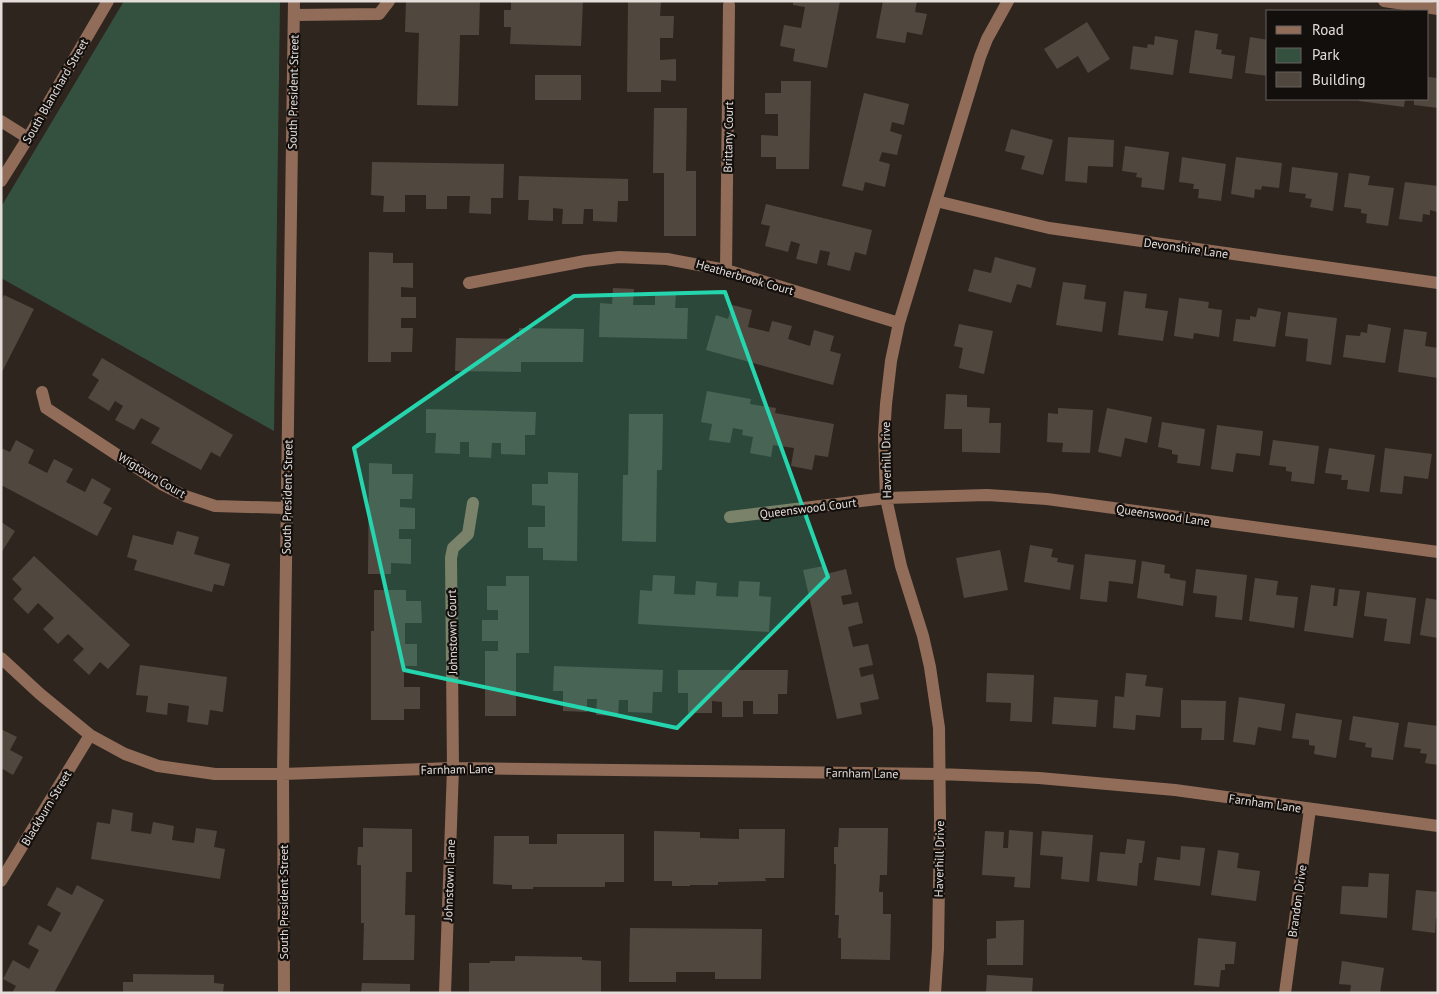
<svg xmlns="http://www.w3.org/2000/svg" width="1439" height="994" font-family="'PT Sans',sans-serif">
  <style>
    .green { fill: #34513f }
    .building { fill: #50483f }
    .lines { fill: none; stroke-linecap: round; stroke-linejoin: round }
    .minor { stroke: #916d59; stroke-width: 12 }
    .marked { fill: #25d5ae; fill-opacity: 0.2; stroke: #25d5ae; stroke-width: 4; stroke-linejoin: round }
    .labels { text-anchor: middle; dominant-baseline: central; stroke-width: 4.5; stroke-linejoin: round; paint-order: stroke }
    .street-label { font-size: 12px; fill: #e4ddda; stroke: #130f0d }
  </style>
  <rect width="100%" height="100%" fill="#2f251f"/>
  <path class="green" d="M124 1H280L274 431 1 278V207Z"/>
  <path class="building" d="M406 1H480L479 35H460L458 106 417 105 419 33 405 32Z
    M511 1H583L581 46 510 44 511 27H504V10H511Z
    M628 1H661L660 16H674L673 38H660V60L676 59V81L661 80V92H627Z
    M793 1H840L827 68 793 61 795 49 780 46 784 25 801 28 805 7 793 5Z
    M883 1H917L915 12 927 14 922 35 907 32 905 43 876 38Z
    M1087 22 1110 59 1088 73 1078 56 1057 69 1044 49Z
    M1195 30 1218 34 1216 49 1222 50 1221 54 1235 56 1232 79 1189 73Z
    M1155 36 1178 40 1173 75 1130 69 1133 46 1147 48 1148 44 1154 45Z
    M1250 37 1268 40V76L1245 73Z
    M535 75H581V100H535Z
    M1428 77 1438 78V108L1414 105V99H1428Z
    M781 81H811L809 169H776V157H761V135L778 136V114H765V93H781Z
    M864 93 909 104 904 125 892 122 890 131 902 135 897 155 882 152 879 161 890 164 885 187 865 182 863 191 842 186Z
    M1359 99H1405L1404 107 1359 101Z
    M654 108H687L686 171H696V236H664V173H653Z
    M1011 129 1053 140 1043 175 1021 169 1025 156 1005 151Z
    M1068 137 1114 140 1113 167 1088 166 1087 183 1065 181Z
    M1125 146 1169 152 1164 190 1141 187 1142 178 1136 177 1137 173 1122 171Z
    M1182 157 1226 164 1221 201 1198 198 1199 189H1193L1194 184 1179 182Z
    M1236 157 1282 163 1279 188 1262 186 1261 190 1255 189 1254 198 1231 194Z
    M372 162 504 164 503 198H491V214L469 213 470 196H447V209H426V195H405V212H383L384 196 371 195Z
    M1292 167 1338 173 1333 211 1310 207 1312 199 1305 198 1306 194 1289 192Z
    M1349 173 1370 176 1368 185 1394 188 1388 226 1366 223 1367 214 1361 213V209L1344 207Z
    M519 176 628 179V201H618L617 222 593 221V209H584L583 224H562L563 209 553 208V221L528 220 529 200H518Z
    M1405 182 1438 186V212L1430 210V215L1423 214 1422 222 1399 219Z
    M766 204 872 230 866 255 855 252 850 271 827 265 830 252 820 250 817 264 796 259 800 244 791 241 788 252 765 246 770 226 761 224Z
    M369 252 393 253V263H413V288L401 287V297H416V318H401V328H413L412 352H391V362H368Z
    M995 257 1036 268 1031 288 1017 284 1011 303 968 291 974 269 991 273Z
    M1063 282 1086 285 1084 299 1106 302 1102 332 1056 325Z
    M613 288 634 289 633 305H655V292L676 293 675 308H688L687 339 599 337 600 303 612 304Z
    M1124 291 1147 294 1145 308 1168 311 1163 341 1118 335Z
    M4 295 34 309 1 374V301Z
    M1179 298 1209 302 1208 308 1222 310 1219 337 1194 333 1193 339 1174 336Z
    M732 305 752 310 748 327 769 332 772 321 792 326 788 339 810 346 814 330 834 336 830 351 841 354 833 385 706 350 716 315 728 319Z
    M1258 308 1281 312 1275 347 1233 341 1236 319 1250 320V316L1256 317Z
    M1288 312 1337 318 1331 365 1306 361 1308 339 1285 336Z
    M959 324 993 331 984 374 959 368 963 348 954 346Z
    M1368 324 1391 328 1385 363 1343 357 1346 335 1360 336 1361 332 1367 333Z
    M519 328 584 329 583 362H521V372L455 371 456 338 519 339Z
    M1404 329 1427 332 1425 346 1438 348V378L1398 372Z
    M102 358 233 435 220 457 211 452 201 470 151 443 160 428 141 418 134 430 115 420 123 406 115 401 109 411 88 398 99 380 92 375Z
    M707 391 751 399 750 404 776 408 775 413 834 424 828 457 815 455 812 470 791 466 794 448 773 445 771 457 750 453 753 437 742 435 743 430 733 428 730 443 709 440 712 424 701 422Z
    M946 394 967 395V407L990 408 989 423H1001L1000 453 962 452V429H944Z
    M1058 408 1093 410 1090 453 1062 452 1063 443 1047 442 1048 413 1058 414Z
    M1107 408 1152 417 1147 443 1125 438 1121 457 1098 452Z
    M426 409 536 412 535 435H525V455L501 454V443H492L491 458 469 457V442H460V454L435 453 436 433H426Z
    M629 414H663L662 470H657L656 542 622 541 623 475H628Z
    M1162 422 1205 429 1200 466 1177 463 1178 455 1172 454V450L1158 447Z
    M1217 425 1263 431 1260 456 1236 453 1233 472 1211 469Z
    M16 440 34 450 28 463 47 473 54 459 73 469 66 482 85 492 92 478 111 489 103 503 112 508 97 536 1 485V448L10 452Z
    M1273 440 1319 446 1314 484 1291 481 1292 472 1286 471V467L1269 465Z
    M1329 448 1375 455 1369 492 1347 489 1348 480H1341L1342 475 1325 473Z
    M1385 448 1432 454 1428 479 1404 476 1402 494 1380 492Z
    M369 463 392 464V474H413L412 499H400V507L415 508V529H399V539H411V564L391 563V574H368Z
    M548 472 578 473 577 561 543 560V548H528V527H545V506L532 505V484H548Z
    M1 522 15 531 1 553Z
    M177 531 199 537 194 554 230 564 224 586 214 584 212 592 134 570 137 560 127 557 133 535 173 545Z
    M1030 545 1053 549 1051 557 1058 558 1057 562 1074 565 1070 590 1024 582Z
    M1000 550 1008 590 964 598 956 558Z
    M1085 554 1136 560 1133 584 1109 581 1107 602 1080 599Z
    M34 556 130 645 108 669 100 662 89 675 73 660 84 649 68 634 58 644 43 629 54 618 38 603 28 614 13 599 22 589 12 579Z
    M1142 561 1165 565 1164 573 1170 574V578L1186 581 1183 606 1137 598Z
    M824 566 826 574 846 569 852 594 841 596 843 605 858 602 863 623 848 627 853 647 868 644 873 665 859 668 861 677 873 674 879 699 860 703 862 714 837 719 803 570Z
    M1196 569 1247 575 1242 620 1215 617 1217 596 1193 593Z
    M653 575 675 576 674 594 695 595 696 581 717 583 716 596 738 597 739 581 760 582 759 596 771 597 769 632 638 624 640 590 652 591Z
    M506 576H529V653H516V716H485V651H498V641H482V620H498V610H487V586H506Z
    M1255 578 1278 581 1276 595 1298 597 1294 628 1249 621Z
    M1311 585 1335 588 1333 606H1337L1339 589 1360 591 1353 638 1304 631Z
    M374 590H406V601H421L422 623H405V644H417V666H404V687H420V709H404V720H371V631H374Z
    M1367 592 1416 598 1410 644 1384 641 1387 619 1364 616Z
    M1426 598 1438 600V638L1420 635Z
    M140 665 227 677 223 712 210 710 208 725 187 722 189 706 168 703 167 715 146 712 148 696 136 695Z
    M554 666 663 670 662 692H653L652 713 628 712V700H619L618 716 596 715 597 699H587V712L563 711V691H553Z
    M678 670H788L787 694H778V714H753V701H743V717H722V702L712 701V713H688V693H678Z
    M987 673 1034 675 1032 722 1010 721 1011 703 986 702Z
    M1126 673 1147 675 1145 686 1163 688 1160 717 1136 715 1135 730 1113 728 1115 696 1124 697Z
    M1054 697 1098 700 1096 727 1052 724Z
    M1239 697 1285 704 1281 731 1258 727 1255 745 1233 742Z
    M1181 700 1226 701 1224 740H1201L1202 728H1181Z
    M1296 713 1342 720 1336 758 1314 754 1315 746 1309 745V740L1292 738Z
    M1353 716 1399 723 1393 760 1371 757 1372 748 1365 747 1366 743 1349 740Z
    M1408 722 1438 726V765L1425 763 1427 754 1420 753 1421 749 1404 747Z
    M1 729 17 737 10 750 23 757 13 775 1 768Z
    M112 809 133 813 131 831 151 834 153 822 174 826 172 840 194 843 196 828 217 831 214 847 225 849 220 879 91 859 97 822 110 824Z
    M363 828 412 829V872H406L405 915H415L414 960H363L364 923H361V865H357L358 847H363Z
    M839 828H888L887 875H880L879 892H883V914H891L890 960 841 959V938H838L839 915H835L836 864H834V847H838Z
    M739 829H785L784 878H765L766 881 718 882V885H690V886H672V881H654V831L700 832V838L739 839Z
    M1009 830 1033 832 1030 888 1014 887 1015 877 982 875 985 831 1004 832 1003 848H1008Z
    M1042 831 1093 835 1089 882 1061 879 1063 857 1040 855Z
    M557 834H624V882H605V887H533V889H512V885L493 884 494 836H529V844H557Z
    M1127 839 1145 841 1142 863H1139L1137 886 1097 881 1100 852 1125 854Z
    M1181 846 1205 848 1200 886 1154 880 1157 857 1180 860Z
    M1218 850 1239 853 1237 868 1260 871 1256 901 1211 895Z
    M1369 873 1389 874 1387 918 1340 914 1342 886 1368 887Z
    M77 885 104 900 54 993H12L16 986 3 979 13 960 29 969 39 950 28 944 38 925 51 932 61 913 47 905 57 887 72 895Z
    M1416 890 1438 892V918H1436L1435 933 1412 930Z
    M1024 920 1023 965H987V939L996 938V921Z
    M630 928 762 929 761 979H715V972H676V982H629Z
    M1198 938 1236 942 1234 964H1225V970H1221L1219 987 1194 985Z
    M515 956 582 957V960L601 961V993H469V963H490V961H515Z
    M1342 961 1384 968 1380 993 1350 992 1351 985 1339 984Z
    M133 974 214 975V983L224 984 223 993H123V982H133Z
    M987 975 1033 978 1032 993H986Z
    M362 983 410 984V993H361Z"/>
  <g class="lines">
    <path class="minor" d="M1384 1 1438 9
      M294 15 379 14 389 1
      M1 121 28 138
      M1 181 28 138 108 1
      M936 201 1049 228 1438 283
      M726 270 729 5
      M469 283 585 261 619 257 667 259 726 270 899 323
      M42 392 46 408 163 485 185 496 215 506 286 508
      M730 517 886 498 987 495 1047 499 1438 552
      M1 658 40 694 90 735 125 754 158 766 215 774H283L453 768 939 774 1039 778 1175 790 1438 826
      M1 881 90 735
      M284 993 283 774 294 1
      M445 993 453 768 451 558 453 548 468 534 473 503
      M935 993 938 949 940 818 939 728 930 667 923 636 901 566 886 498 884 435 886 404 891 361 899 323 980 57 987 39 1008 1
      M1285 993 1310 809"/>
  </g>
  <path class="marked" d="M725 292 828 577 677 728 404 670 354 448 574 296Z"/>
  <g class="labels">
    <g class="street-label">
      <text transform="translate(55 91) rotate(-60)">South Blanchard Street</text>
      <text transform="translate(293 92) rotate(-89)">South President Street</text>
      <text transform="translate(728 137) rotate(-89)">Brittany Court</text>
      <text transform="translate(1186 248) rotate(8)">Devonshire Lane</text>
      <text transform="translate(745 277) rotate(16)">Heatherbrook Court</text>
      <text transform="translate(886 460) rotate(-91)">Haverhill Drive</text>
      <text transform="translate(152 475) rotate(31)">Wigtown Court</text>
      <text transform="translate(287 497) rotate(-89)">South President Street</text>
      <text transform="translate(808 508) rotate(-7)">Queenswood Court</text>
      <text transform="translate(1163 515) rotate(8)">Queenswood Lane</text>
      <text transform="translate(452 632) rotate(-91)">Johnstown Court</text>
      <text transform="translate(457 769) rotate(-1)">Farnham Lane</text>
      <text transform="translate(862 773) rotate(1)">Farnham Lane</text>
      <text transform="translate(1265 803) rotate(8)">Farnham Lane</text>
      <text transform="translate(46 808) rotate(-59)">Blackburn Street</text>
      <text transform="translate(939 859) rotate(-89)">Haverhill Drive</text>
      <text transform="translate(449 880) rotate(-88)">Johnstown Lane</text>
      <text transform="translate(1297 901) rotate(-82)">Brandon Drive</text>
      <text transform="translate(283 902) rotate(-90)">South President Street</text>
    </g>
  </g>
  <rect width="1439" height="994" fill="none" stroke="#e4ddda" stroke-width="5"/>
  <rect x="1266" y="10" width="162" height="90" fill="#130f0d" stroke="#67615f"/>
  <rect x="1276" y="26" width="25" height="8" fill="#916d59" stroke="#67615f"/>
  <text x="1312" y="35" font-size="15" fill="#e4ddda">Road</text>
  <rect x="1276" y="48" width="25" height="15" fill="#34513f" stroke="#67615f"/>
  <text x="1312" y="60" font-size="15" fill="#e4ddda">Park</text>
  <rect x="1276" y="72" width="25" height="15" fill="#50483f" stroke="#67615f"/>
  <text x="1312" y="85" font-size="15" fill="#e4ddda">Building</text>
</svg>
